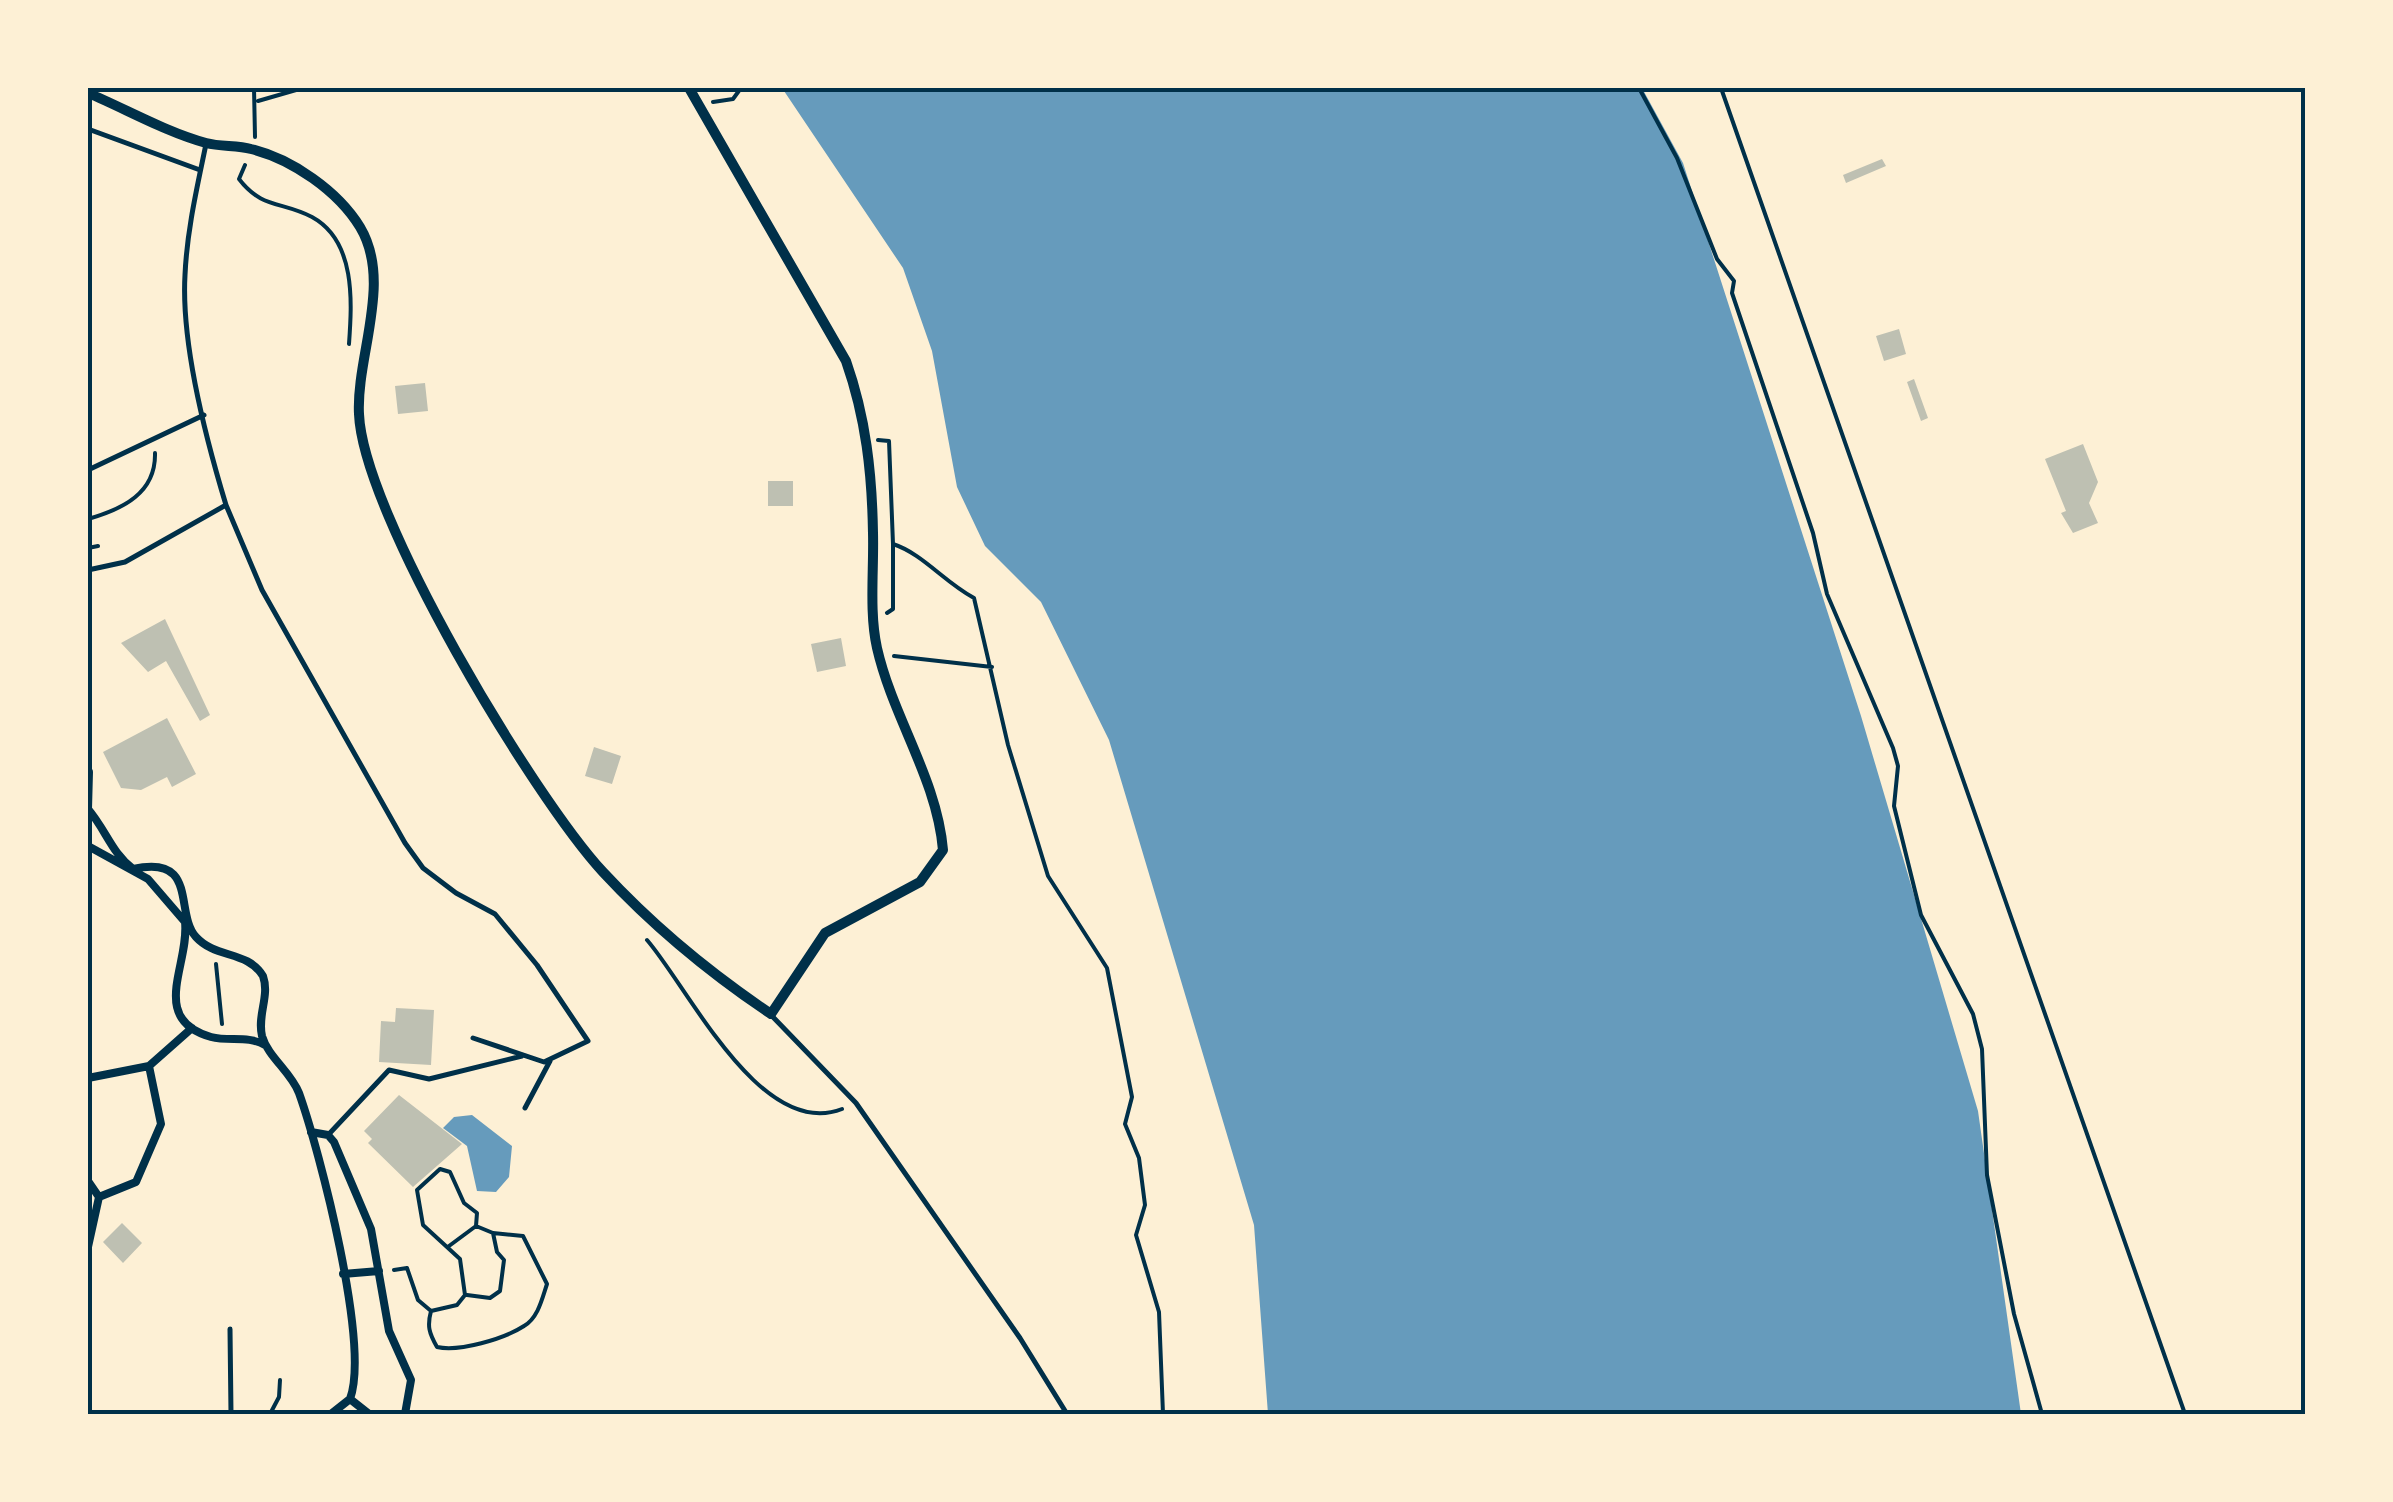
<svg xmlns="http://www.w3.org/2000/svg" width="2393" height="1502" font-family="Bitter,serif">
  <style>
    .water { fill: #669bbc }
    .building { fill: #bec0b2 }
    .lines { fill: none; stroke-linecap: round; stroke-linejoin: round }
    .path { stroke: #003049; stroke-width: 4 }
    .service { stroke: #003049; stroke-width: 5 }
    .pedestrian { stroke: #003049; stroke-width: 8 }
    .minor { stroke: #003049; stroke-width: 10 }
    .neatline { fill: none; stroke: #003049; stroke-width: 4 }
  </style>
  <rect width="100%" height="100%" fill="#fdf0d5"/>
  <path class="water" d="M782 88H1642L1683 163 1861 716 1978 1111 2021 1414H1268L1254 1225 1109 740 1041 602 985 546 957 487 932 351 903 268Z
    M472 1115 512 1146 509 1177 496 1192 477 1191 467 1146 443 1128 454 1117Z"/>
  <path class="building" d="M1882 159 1886 166 1846 183 1843 175Z
    M1899 329 1906 354 1884 361 1876 336Z
    M1914 379 1928 418 1921 421 1907 382Z
    M425 383 428 411 398 414 395 386Z
    M2083 444 2098 482 2089 503 2098 523 2073 533 2061 513 2066 511 2045 459Z
    M768 481H793V506H768Z
    M165 619 210 715 200 721 166 661 148 672 121 643Z
    M841 638 846 666 817 672 811 644Z
    M167 718 196 774 172 787 167 777 141 790 121 788 103 752Z
    M594 747 621 756 612 784 585 776Z
    M396 1008 434 1010 431 1065 379 1062 381 1021 395 1022Z
    M399 1095 462 1144 413 1187 368 1143 372 1139 364 1131Z
    M122 1223 142 1243 123 1263 103 1242Z"/>
  <g class="lines">
    <path class="path" d="M254 88 255 137
      M1639 88 1677 158 1717 259 1734 281 1732 293 1813 533 1827 594 1893 748 1898 766 1894 806 1921 915 1973 1014 1982 1049 1987 1175 2014 1314 2042 1414
      M1721 88 2185 1414
      M258 101 303 88
      M713 102 733 99 741 88
      M245 165 239 179C262 209 281 201 312 217 356 241 352 302 349 344
      M878 440 889 441 893 544
      M88 519C123 509 156 493 155 453
      M88 548 98 546
      M887 613 893 609V544C923 554 943 581 974 598L1008 745 1048 876 1107 968 1132 1097 1125 1124 1139 1158 1145 1205 1136 1235 1159 1312 1163 1414
      M894 656 992 667
      M647 940C688 987 761 1141 842 1109
      M216 964 222 1024
      M394 1270 407 1268 418 1300 431 1311 457 1305 465 1295 460 1259 423 1225 417 1190 440 1169 450 1172 464 1203 477 1213 476 1226 449 1246
      M467 1295 490 1298 500 1291 504 1260 497 1252 493 1233 476 1226
      M431 1311C427 1326 429 1333 437 1347 459 1352 504 1339 524 1326 538 1318 542 1299 547 1284L523 1236 493 1233
      M270 1414 279 1397 280 1380"/>
    <path class="service" d="M88 129 200 170
      M88 470 204 415
      M226 505 262 590 405 843 423 868 456 893 495 914 537 965 588 1041 544 1062 473 1038
      M88 570 125 562 226 505C206 439 181 344 185 275 187 230 197 188 206 144
      M772 1016 856 1103 1020 1338 1067 1414
      M525 1108 550 1061
      M329 1134 389 1070 429 1079 522 1056
      M230 1329 231 1414"/>
    <path class="pedestrian" d="M89 772 88 809C106 830 111 852 133 869 199 854 174 913 196 937 216 959 247 950 263 976 270 996 257 1015 262 1036 268 1057 291 1072 299 1093 320 1152 370 1345 350 1399L331 1414
      M88 846 148 879 185 922C190 964 148 1019 211 1037 230 1042 247 1035 265 1045
      M88 1078 149 1066
      M311 1132 328 1135 334 1142 371 1229 389 1331 411 1380 405 1414
      M88 1181 99 1197
      M88 1247 99 1197 136 1182 161 1124 149 1066 192 1028
      M343 1274 379 1271
      M350 1399 369 1414"/>
    <path class="minor" d="M88 93C126 109 166 132 206 143 221 147 237 145 251 149 292 159 338 191 360 227 393 282 356 356 359 414 363 514 533 796 603 872 653 926 710 973 771 1014L825 933 920 882 943 850C937 779 893 718 877 648 869 612 874 570 873 533 872 473 866 418 846 361L689 88"/>
  </g>
  <rect width="2393" height="1502" fill="none" stroke="#fdf0d5" stroke-width="180"/>
  <rect x="90" y="90" width="2213" height="1322" class="neatline"/>
</svg>
